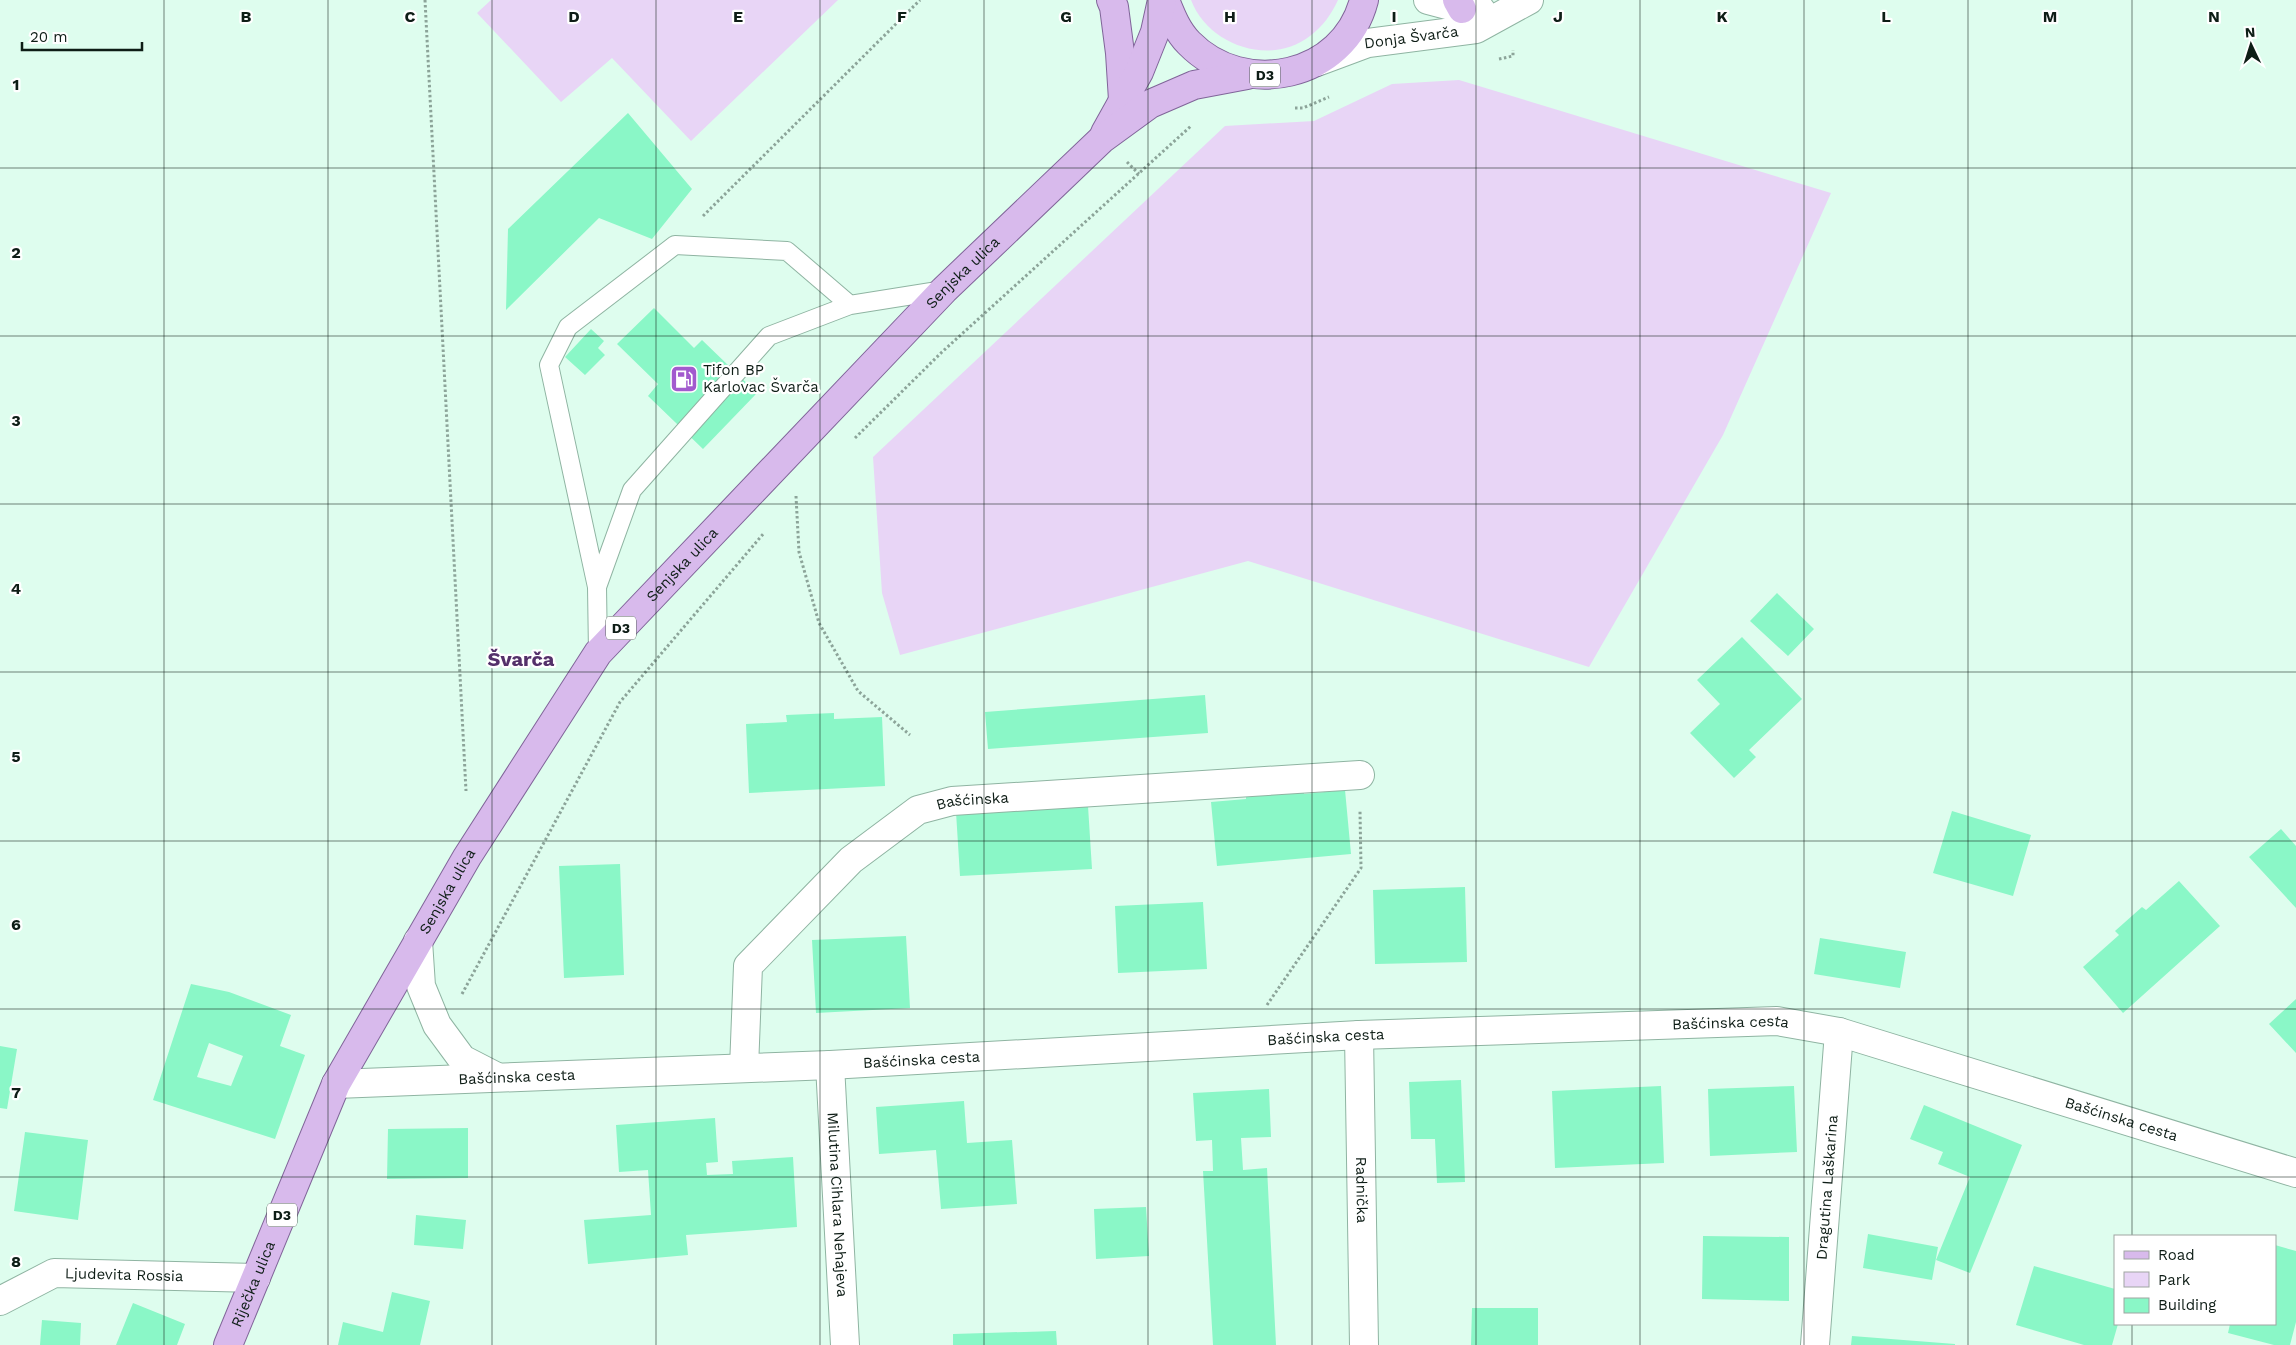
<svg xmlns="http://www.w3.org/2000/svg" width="2296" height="1345" font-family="'Work Sans',sans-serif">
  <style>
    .green { fill: #e8d5f6 }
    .building { fill: #8af7c7; fill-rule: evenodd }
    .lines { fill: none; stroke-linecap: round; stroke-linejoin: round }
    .service-casing { stroke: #8fb4a2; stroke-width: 20 }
    .minor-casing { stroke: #8fb4a2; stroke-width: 30 }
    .tertiary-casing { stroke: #8fb4a2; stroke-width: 30 }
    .primary-casing { stroke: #806599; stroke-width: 30 }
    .path { stroke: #8ca499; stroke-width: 3; stroke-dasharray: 2.5 2.5; stroke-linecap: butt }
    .service { stroke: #fff; stroke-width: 18 }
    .minor { stroke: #fff; stroke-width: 28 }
    .tertiary { stroke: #fff; stroke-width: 28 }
    .primary { stroke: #d8baec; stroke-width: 28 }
    .grid { fill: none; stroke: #0e1d16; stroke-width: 1; stroke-opacity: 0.55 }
    .labels { text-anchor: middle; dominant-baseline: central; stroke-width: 4.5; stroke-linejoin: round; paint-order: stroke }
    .shield { fill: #fff; stroke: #56615c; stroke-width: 1 }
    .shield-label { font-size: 14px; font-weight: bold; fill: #0e1d16 }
    .street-label { font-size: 15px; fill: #0e1d16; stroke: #fff }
    .poi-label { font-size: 15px; fill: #0e1d16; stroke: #fff; text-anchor: start }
    .district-label { font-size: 20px; font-weight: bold; fill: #54316a; stroke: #fff }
    .grid-label { font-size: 16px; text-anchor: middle; font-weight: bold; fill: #0e1d16; stroke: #fff; stroke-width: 4.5; stroke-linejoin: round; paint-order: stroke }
  </style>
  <rect width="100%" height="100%" fill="#defdee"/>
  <path class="green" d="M491 0H838L691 141 612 58 561 102 477 13Z
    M1191 0H1338C1331 15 1323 26 1310 36 1270 67 1208 45 1191 0Z
    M1459 80 1831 193 1723 435 1589 667 1248 561 900 655 882 593 873 457 1225 126 1314 121 1392 84Z"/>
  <path class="building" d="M628 113 692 189 652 239 599 218 506 310 508 229Z
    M654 308 694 348 702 340 757 393 703 449 648 396 658 384 617 344Z
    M591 329 604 341 598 348 605 355 585 375 565 357Z
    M1777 593 1814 629 1788 656 1750 621Z
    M1742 637 1802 699 1749 750 1756 757 1734 778 1690 733 1720 704 1697 680Z
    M1205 695 1208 733 988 749 985 712Z
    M834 713V719L882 717 885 786 749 793 746 724 787 722 786 715Z
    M1303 784 1304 794 1345 790 1351 854 1217 866 1211 802 1246 799V789Z
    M1088 806 1092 869 960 876 956 812Z
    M1952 811 2031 835 2013 896 1933 873Z
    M2281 829 2296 846V908L2249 857Z
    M620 864 624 975 564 978 559 866Z
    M2179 881 2220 926 2123 1013 2083 967 2119 935 2115 931 2142 907 2146 910Z
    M1465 887 1467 962 1375 964 1373 890Z
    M1203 902 1207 969 1118 973 1115 906Z
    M906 936 910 1008 816 1013 812 940Z
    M1820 938 1906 952 1900 988 1814 974Z
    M191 984 229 992 291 1015 280 1046 305 1055 275 1139 153 1100ZM209 1043 243 1056 231 1086 197 1077Z
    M2296 999V1053L2269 1024Z
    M0 1046 17 1049 7 1109 0 1108Z
    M1461 1080 1465 1182 1437 1183 1435 1139H1411L1409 1082Z
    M1661 1086 1664 1163 1555 1168 1552 1091Z
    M1794 1086 1797 1152 1710 1156 1708 1089Z
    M1269 1089 1271 1137 1241 1138 1243 1170 1267 1168 1276 1345H1213L1203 1171H1213L1212 1140 1196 1141 1193 1093Z
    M964 1101 967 1143 1012 1140 1017 1204 941 1209 936 1150 879 1154 876 1107Z
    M1924 1105 2022 1145 1970 1273 1936 1260 1970 1177 1938 1164 1943 1152 1910 1139Z
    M715 1118 718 1162 706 1163 707 1175 733 1174 732 1161 793 1157 797 1227 686 1235 688 1255 588 1264 584 1220 651 1215 648 1170 619 1172 616 1125Z
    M468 1128V1178L387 1179 388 1129Z
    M25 1132 88 1140 78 1220 14 1211Z
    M1146 1207 1149 1256 1096 1259 1094 1209Z
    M416 1215 466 1220 463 1249 414 1245Z
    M1868 1234 1938 1247 1932 1280 1863 1268Z
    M1703 1236 1789 1237V1301L1702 1299Z
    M2275 1245 2296 1251V1322L2290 1345H2274L2228 1333 2230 1324H2275Z
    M2034 1266 2115 1289V1324H2118L2112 1345H2084L2016 1325Z
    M392 1292 430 1301 420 1345H338L343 1322 383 1332Z
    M133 1303 185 1324 177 1345H116Z
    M1472 1308H1538V1345H1471Z
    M42 1320 81 1323 80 1345H40Z
    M1056 1331 1057 1345H953V1334Z
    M1852 1336 1955 1344V1345H1851Z"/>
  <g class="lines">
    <g class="service-casing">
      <path id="service" d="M597 587 632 490 769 336 850 305 944 290
        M598 653 597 587 549 365 568 327 675 245 787 251 850 305"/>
    </g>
    <g class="minor-casing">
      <g id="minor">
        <path d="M1428 0 1462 9 1481 10"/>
        <path id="s1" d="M1317 62 1368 43 1476 29 1529 0"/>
        <path id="s2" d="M1359 1035 1364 1345"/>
        <path id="s3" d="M830 1065 845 1345"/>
        <path id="s4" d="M744 1068 748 966 851 860 918 810 952 801 1360 775"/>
        <path id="s5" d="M0 1301 54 1273 256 1278"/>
        <path id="s6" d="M1815 1345 1839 1032"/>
      </g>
    </g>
    <g class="tertiary-casing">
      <g id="tertiary">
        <path d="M418 941 421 986 437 1025 462 1059 497 1077"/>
        <path id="s7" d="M336 1084 830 1065 1359 1035 1777 1021 1839 1032 2296 1173"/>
      </g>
    </g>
    <g class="primary-casing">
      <g id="primary">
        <path d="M1111 0 1114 7 1120 53 1123 100"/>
        <path d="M1165 0C1171 15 1177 31 1189 43 1244 99 1344 78 1364 0"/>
        <path d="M1457 0 1462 9"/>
        <path d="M1105 133 1139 72 1155 32 1162 0"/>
        <path id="s8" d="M228 1345 336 1084 467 857 598 653 944 290 1102 139 1150 104 1194 85 1247 75"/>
      </g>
    </g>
    <path class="path" d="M425 0 466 791
      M1499 59 1513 56V50
      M1295 108H1303L1329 97
      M1127 162 1139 174
      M703 216 920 0
      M855 438 942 352 1191 126
      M796 496 799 552 819 623 858 691 910 735
      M462 994 620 702 764 533
      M1267 1005 1361 868 1360 811"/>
    <use href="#service" class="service"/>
    <use href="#minor" class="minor"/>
    <use href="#tertiary" class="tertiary"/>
    <use href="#primary" class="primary"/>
  </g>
  <path class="grid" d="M164 0V1345M328 0V1345M492 0V1345M656 0V1345M820 0V1345M984 0V1345M1148 0V1345M1312 0V1345M1476 0V1345M1640 0V1345M1804 0V1345M1968 0V1345M2132 0V1236M0 168H2296M0 336H2296M0 504H2296M0 672H2296M0 841H2296M0 1009H2296M0 1177H2296M2132 1324V1345"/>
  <defs>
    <g id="fuel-square" transform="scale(1.4375)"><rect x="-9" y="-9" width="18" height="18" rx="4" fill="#a25ace" stroke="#fff"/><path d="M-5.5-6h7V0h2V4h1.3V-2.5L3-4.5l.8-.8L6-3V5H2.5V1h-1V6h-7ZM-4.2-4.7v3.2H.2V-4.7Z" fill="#fff"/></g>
  </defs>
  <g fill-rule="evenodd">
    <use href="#fuel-square" x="684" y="379"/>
  </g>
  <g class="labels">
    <g class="shield">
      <rect x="1250" y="63.5" width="30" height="23" rx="4"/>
      <rect x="606" y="616.5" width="30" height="23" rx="4"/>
      <rect x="267" y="1203.5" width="30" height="23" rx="4"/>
    </g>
    <g class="shield-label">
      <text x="1265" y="75">D3</text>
      <text x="621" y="628">D3</text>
      <text x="282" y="1215">D3</text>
    </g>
    <g class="street-label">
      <text stroke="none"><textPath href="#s1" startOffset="98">Donja Švarča</textPath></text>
      <text stroke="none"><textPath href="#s8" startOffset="1314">Senjska ulica</textPath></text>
      <text stroke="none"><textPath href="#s8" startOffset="909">Senjska ulica</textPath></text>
      <text stroke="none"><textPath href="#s4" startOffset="389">Bašćinska</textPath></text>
      <text stroke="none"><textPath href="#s8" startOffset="505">Senjska ulica</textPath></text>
      <text stroke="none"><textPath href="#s7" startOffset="1396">Bašćinska cesta</textPath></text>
      <text stroke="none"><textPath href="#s7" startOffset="991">Bašćinska cesta</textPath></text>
      <text stroke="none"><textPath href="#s7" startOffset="586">Bašćinska cesta</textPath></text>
      <text stroke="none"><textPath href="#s7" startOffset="181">Bašćinska cesta</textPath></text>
      <text stroke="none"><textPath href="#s7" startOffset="1801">Bašćinska cesta</textPath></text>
      <text stroke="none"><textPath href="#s6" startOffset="158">Dragutina Laškarina</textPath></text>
      <text stroke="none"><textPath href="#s2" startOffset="155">Radnička</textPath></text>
      <text stroke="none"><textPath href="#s3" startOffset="140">Milutina Cihlara Nehajeva</textPath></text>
      <text stroke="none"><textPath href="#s5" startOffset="131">Ljudevita Rossia</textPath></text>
      <text stroke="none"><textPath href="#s8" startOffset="66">Riječka ulica</textPath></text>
    </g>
    <g class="poi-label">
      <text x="703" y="370">Tifon BP<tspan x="703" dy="17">Karlovac Švarča</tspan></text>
    </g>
    <g class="district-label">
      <text x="521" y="659">Švarča</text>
    </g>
  </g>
  <g class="grid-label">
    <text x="246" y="22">B</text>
    <text x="410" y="22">C</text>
    <text x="574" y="22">D</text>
    <text x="738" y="22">E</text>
    <text x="902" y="22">F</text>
    <text x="1066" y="22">G</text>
    <text x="1230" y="22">H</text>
    <text x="1394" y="22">I</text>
    <text x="1558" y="22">J</text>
    <text x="1722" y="22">K</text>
    <text x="1886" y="22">L</text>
    <text x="2050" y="22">M</text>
    <text x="2214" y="22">N</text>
    <text x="16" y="90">1</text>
    <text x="16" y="258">2</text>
    <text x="16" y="426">3</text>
    <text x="16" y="594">4</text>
    <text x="16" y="762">5</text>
    <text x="16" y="930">6</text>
    <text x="16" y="1098">7</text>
    <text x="16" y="1267">8</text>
  </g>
  <rect x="2114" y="1235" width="162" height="90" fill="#ffffff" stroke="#9fa5a2"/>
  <rect x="2124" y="1251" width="25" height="8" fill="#d8baec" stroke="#9fa5a2"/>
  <text x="2158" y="1260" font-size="15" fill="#0e1d16">Road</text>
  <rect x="2124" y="1272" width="25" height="15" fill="#e8d5f6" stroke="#9fa5a2"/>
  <text x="2158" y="1285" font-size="15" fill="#0e1d16">Park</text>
  <rect x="2124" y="1298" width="25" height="15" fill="#8af7c7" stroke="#9fa5a2"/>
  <text x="2158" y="1310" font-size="15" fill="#0e1d16">Building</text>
  <g transform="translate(2251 45) rotate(356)" stroke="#ffffff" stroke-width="4" paint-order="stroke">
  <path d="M0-4L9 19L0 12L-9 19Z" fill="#0e1d16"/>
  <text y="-8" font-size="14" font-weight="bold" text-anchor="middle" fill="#0e1d16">N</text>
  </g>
  <path d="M22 42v8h120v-8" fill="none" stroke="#0e1d16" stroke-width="2.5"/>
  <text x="30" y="42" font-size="15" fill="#0e1d16" stroke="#ffffff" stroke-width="4" paint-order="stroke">20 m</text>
</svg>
